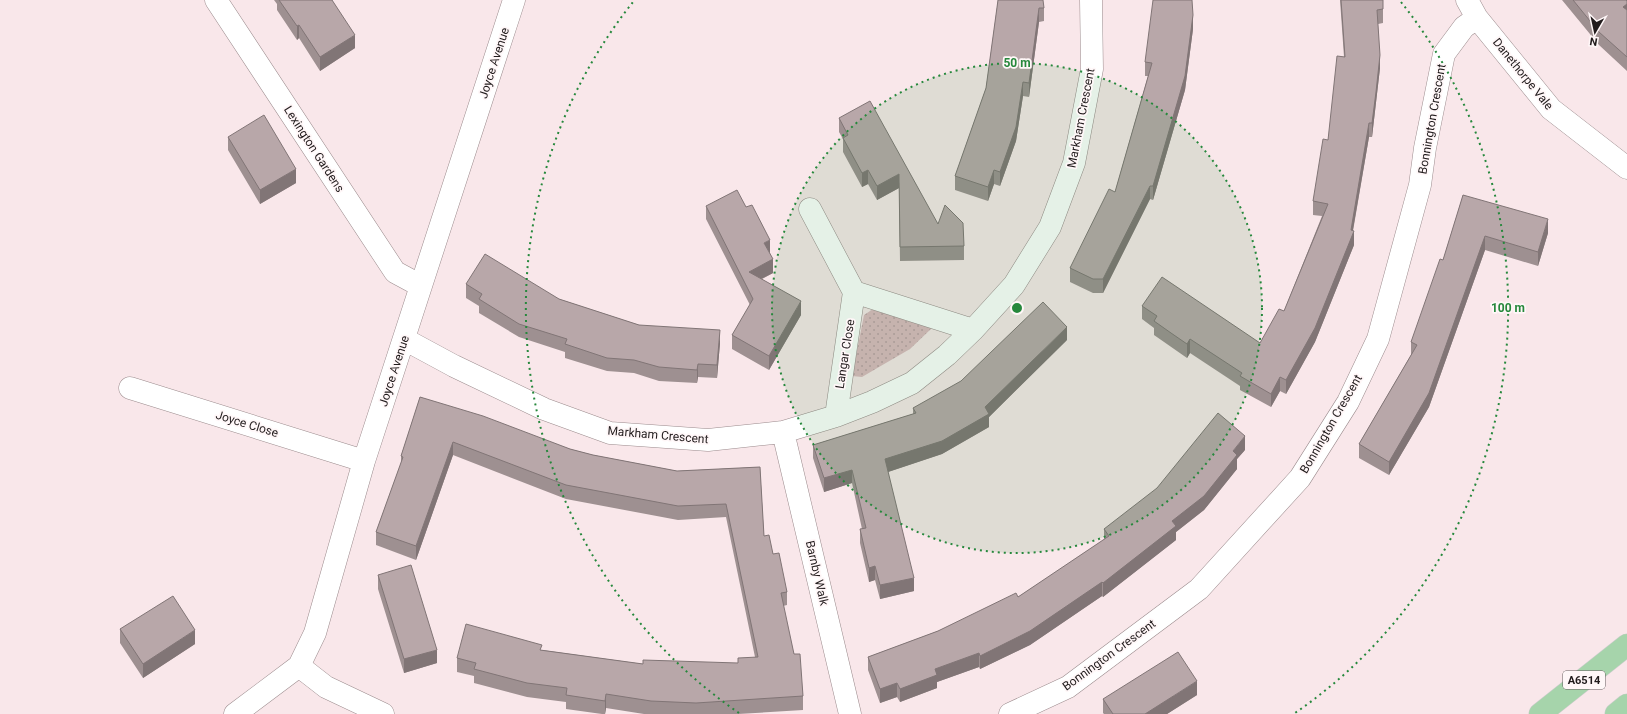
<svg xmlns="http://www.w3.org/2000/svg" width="1627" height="714" font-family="Roboto,sans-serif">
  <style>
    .grass { fill: url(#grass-dots) }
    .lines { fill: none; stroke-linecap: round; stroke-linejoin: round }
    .minor-casing { stroke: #9b8b8d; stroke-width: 23 }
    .trunk-casing { stroke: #cecdcd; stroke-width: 23 }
    .minor { stroke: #fff; stroke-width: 22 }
    .trunk { stroke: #a6d4ab; stroke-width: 22 }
    .wall { fill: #9e9091 }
    .shaded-wall { fill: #817576 }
    .building { fill: #b8a7a9; stroke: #817576 }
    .ring { fill: none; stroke: #26883c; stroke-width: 2; stroke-dasharray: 2 4 }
    .labels { text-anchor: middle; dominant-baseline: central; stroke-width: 3.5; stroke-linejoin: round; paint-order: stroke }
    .shield { fill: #fff7f8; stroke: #645d5e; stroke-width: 1 }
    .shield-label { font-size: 11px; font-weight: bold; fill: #211b1c }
    .street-label { font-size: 12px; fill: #211b1c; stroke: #fff7f8 }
    .centre { fill: #26883c; stroke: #fff7f8; stroke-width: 2 }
    .ring-label { font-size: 12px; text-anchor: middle; font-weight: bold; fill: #26883c; stroke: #fff7f8; stroke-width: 3.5; stroke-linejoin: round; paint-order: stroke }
  </style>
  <defs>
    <pattern id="grass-dots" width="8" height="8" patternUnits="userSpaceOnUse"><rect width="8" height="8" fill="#dcb9bf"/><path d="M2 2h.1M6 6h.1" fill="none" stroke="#bc9ea4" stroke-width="1.8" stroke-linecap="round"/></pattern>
  </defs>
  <rect width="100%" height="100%" fill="#f9e7ea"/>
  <path class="grass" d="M873 309 932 328 910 349 879 367 862 377 852 376 864 315Z"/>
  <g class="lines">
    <g class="minor-casing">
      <path id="minor" d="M216 0 395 272 421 286
        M1467 0 1477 18 1551 109 1627 168
        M810 209 854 292 836 416
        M854 292 973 330
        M404 339 454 366 544 409 610 433 708 440 783 432 836 416 872 402 912 383 947 355 973 330 1014 285 1050 227 1074 163 1092 69 1091 0
        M130 388 364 461
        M783 432 850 714
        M299 666 326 687 383 714
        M235 714 299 666 315 633 364 461 514 0
        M1010 714 1068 687 1199 589 1300 478 1348 402 1378 339 1420 185 1425 148 1444 54 1464 27 1477 18"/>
    </g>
    <g class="trunk-casing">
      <path id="trunk" d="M1540 714 1627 645
        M1616 714 1627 705"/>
    </g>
    <use href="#minor" class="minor"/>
    <use href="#trunk" class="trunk"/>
  </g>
  <path class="wall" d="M274 0H332L355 48 320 71 299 38 297 40 277 10V4Z
    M998 0 1044 8V21L1039 22 1029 97 1023 96 1016 141 1000 186 994 184 988 201 955 190V176L986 88Z
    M1340 0H1383V23L1378 24 1380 68 1372 137H1369L1353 231 1354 245 1315 342 1286 394 1280 391 1271 407 1240 390V386L1190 353 1187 358 1154 335V328L1142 319V306L1260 343 1284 311 1322 216 1313 215V201L1328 140 1344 57Z
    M1562 0H1626L1627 1V71L1599 45Z
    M1193 29 1185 90 1153 200 1150 199 1103 293H1093L1070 282V268L1115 192 1148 76H1145V62Z
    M839 118 938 224 964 246V260L900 261 899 188 877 200 868 184 862 187 843 152V139L839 132Z
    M228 137 296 183 260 204 228 150Z
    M1463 195 1548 233 1538 266 1485 250 1429 407 1389 475 1359 458V444L1411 355V342L1443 260Z
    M706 206 770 253 773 273 762 279 801 315 769 370 732 349V335L750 305 706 219Z
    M466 284 559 299 639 325 720 343 717 378 698 377 697 383 659 381 634 373 607 371 565 358V352L519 337 479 313V306L466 298Z
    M1067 340 989 417V427L942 454 888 472 914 591 880 599 875 580 869 582 860 543V529H862L852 483 824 492 813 458V445L913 414V408Z
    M420 397 570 449 593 455 677 471 760 467 764 536 773 554 787 592V605L783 606 803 696V710L738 714H644L606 708 605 714H602L566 709V702L527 697 474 683V676L457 672V658L542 650 643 664 738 663 755 657 726 517 678 520 566 499 453 455 416 560 376 545V532L401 463V456Z
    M1245 450 1237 459V469L1204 510 1176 532V540L1103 597 1102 596 1030 645 980 669 979 667 937 682V688L900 702 897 697 880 703 868 670V657L938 631 1018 597 1104 540V529Z
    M378 575 437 663 404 673 378 589Z
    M120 629 195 644 143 678 120 643Z
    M1197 695 1167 714H1104L1103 713V699Z"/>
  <path class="shaded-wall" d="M1627 4V17L1623 7Z
    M1039 8V22L1029 97V83Z
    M1193 15V29L1185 90 1153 200V186Z
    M299 25V38L297 40V26Z
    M355 35V48L320 71V57Z
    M1380 55V68L1372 137V123Z
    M1023 82V96L1016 141 1000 186V172Z
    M1369 123V137L1352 235 1354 231V245L1315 342 1286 394V380L1351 230Z
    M296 169V183L260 204V190Z
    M868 170V184L862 187V173Z
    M994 170V184L988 201V187Z
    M899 174V188L877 200V186Z
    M1150 186V199L1103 293V279Z
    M1548 219V233L1538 266V252Z
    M1485 236V250L1429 407 1389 475V462Z
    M770 240V254L764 243Z
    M773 259V273L749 285V272Z
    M801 301V315L769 370V356Z
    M1067 327V340L989 417V427L942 454 885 473V459L985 407Z
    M720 330V343L717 378V365Z
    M1190 339V353L1187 358V344Z
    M698 364V377L697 383V370Z
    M1280 377V391L1271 407V394Z
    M1245 436V450L1237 459V469L1204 510 1176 532V540L1103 597V583L1172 521 1233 451Z
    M453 442V455L416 560V546Z
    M852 470V483L824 492V478Z
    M875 566V580L869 582V568Z
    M914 578V591L880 599V585Z
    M1102 582V596L1030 645 980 669V656Z
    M195 630V644L143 678V664Z
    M437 650V663L404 673V659Z
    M979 653V667L937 682V688L900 702V689L935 669Z
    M1197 681V695L1167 714H1145Z
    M897 683V697L880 703V689Z
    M606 694V708L605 714V701Z"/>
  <path class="building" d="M279 0H332L355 35 320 57 299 25 297 26Z
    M998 0H1043L1044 8H1039L1029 83 1023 82 1016 127 1000 172 994 170 988 187 955 176 986 88Z
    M1153 0H1192L1193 15 1185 76 1153 186H1150L1103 279H1093L1070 268 1109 189 1115 192 1152 63 1145 62Z
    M1341 0H1383V9L1377 10 1380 55 1376 92 1372 123H1369L1351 230 1354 231 1315 328 1286 380 1280 377 1271 394 1240 376 1242 373 1190 339 1187 344 1171 333 1154 321 1157 316 1142 306 1162 277 1260 343 1279 309 1284 311 1328 204 1313 201 1323 139 1328 140 1337 56 1345 57Z
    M1573 0H1626L1627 1V4L1623 7 1627 10V57L1599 32Z
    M870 101 938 224 945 205 963 223 964 246 900 247 899 174 877 186 868 170 862 173 843 138 848 135 839 118Z
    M264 115 296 169 260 190 228 137Z
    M737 190 746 207 752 205 770 240 764 243 773 259 749 272 801 301 769 356 732 335 753 299 706 206Z
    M1463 195 1548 219 1538 252 1485 236 1429 393 1389 462 1359 444 1417 345 1411 342 1440 259 1443 260Z
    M485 254 559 299 639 325 720 330 717 365 698 364 697 370 659 367 634 360 607 358 565 344 567 339 519 324 479 299 482 294 466 284Z
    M1043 302 1067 327 985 407 989 414 942 441 885 459 914 578 880 585 875 566 869 568 860 529 866 528 852 470 824 478 813 445 916 413 913 408 961 381Z
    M420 397 483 416 570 449 593 455 677 471 760 467 764 536 769 535 773 554 779 553 787 592 781 593 794 654H800L803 696 696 703 651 701 606 694 605 701 566 695 567 688 527 683 474 669 476 663 457 658 466 624 542 645 540 650 643 664V660L738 663V658L758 657 726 504 678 506 566 485 453 442 416 546 376 532 403 457 401 456Z
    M1218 413 1245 436 1233 451 1237 455 1204 496 1172 521 1176 526 1103 583 1102 582 1030 631 980 656 979 653 935 669 937 675 900 689 897 683 880 689 868 657 938 631 1016 593 1018 597 1109 536 1104 529 1157 488Z
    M411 565 437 650 404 659 378 575Z
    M173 596 195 630 143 664 120 629Z
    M1178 652 1197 681 1145 714H1113L1103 699Z"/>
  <circle cx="1017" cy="308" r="245" fill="#26883c" fill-opacity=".12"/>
  <g class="ring">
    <circle cx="1017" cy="308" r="245"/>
    <path d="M739 713A491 491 0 0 1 633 2M1401 2A491 491 0 0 1 1295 713"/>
  </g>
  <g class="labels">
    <rect class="shield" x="1563" y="671" width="42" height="18" rx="3"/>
    <g class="shield-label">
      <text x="1584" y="680">A6514</text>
    </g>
    <g class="street-label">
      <text transform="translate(494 63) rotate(-72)">Joyce Avenue</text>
      <text transform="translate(1523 74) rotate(51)">Danethorpe Vale</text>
      <text transform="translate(1081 118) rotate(-79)">Markham Crescent</text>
      <text transform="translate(1432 119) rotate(-80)">Bonnington Crescent</text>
      <text transform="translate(314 149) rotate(57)">Lexington Gardens</text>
      <text transform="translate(845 354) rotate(-81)">Langar Close</text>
      <text transform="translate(394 371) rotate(-72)">Joyce Avenue</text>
      <text transform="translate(247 424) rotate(17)">Joyce Close</text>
      <text transform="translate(1331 424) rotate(-60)">Bonnington Crescent</text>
      <text transform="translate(658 435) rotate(5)">Markham Crescent</text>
      <text transform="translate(817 573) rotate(77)">Barnby Walk</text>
      <text transform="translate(1109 655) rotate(-36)">Bonnington Crescent</text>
    </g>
  </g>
  <circle cx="1017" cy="308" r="6" class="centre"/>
  <g class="ring-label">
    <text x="1017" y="67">50 m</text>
    <text x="1508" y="312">100 m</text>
  </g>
  <g transform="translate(1595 32) rotate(189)" stroke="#fff7f8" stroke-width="3" paint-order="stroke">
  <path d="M0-3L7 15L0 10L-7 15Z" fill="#211b1c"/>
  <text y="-6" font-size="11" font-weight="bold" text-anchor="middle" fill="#211b1c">N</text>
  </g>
</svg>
